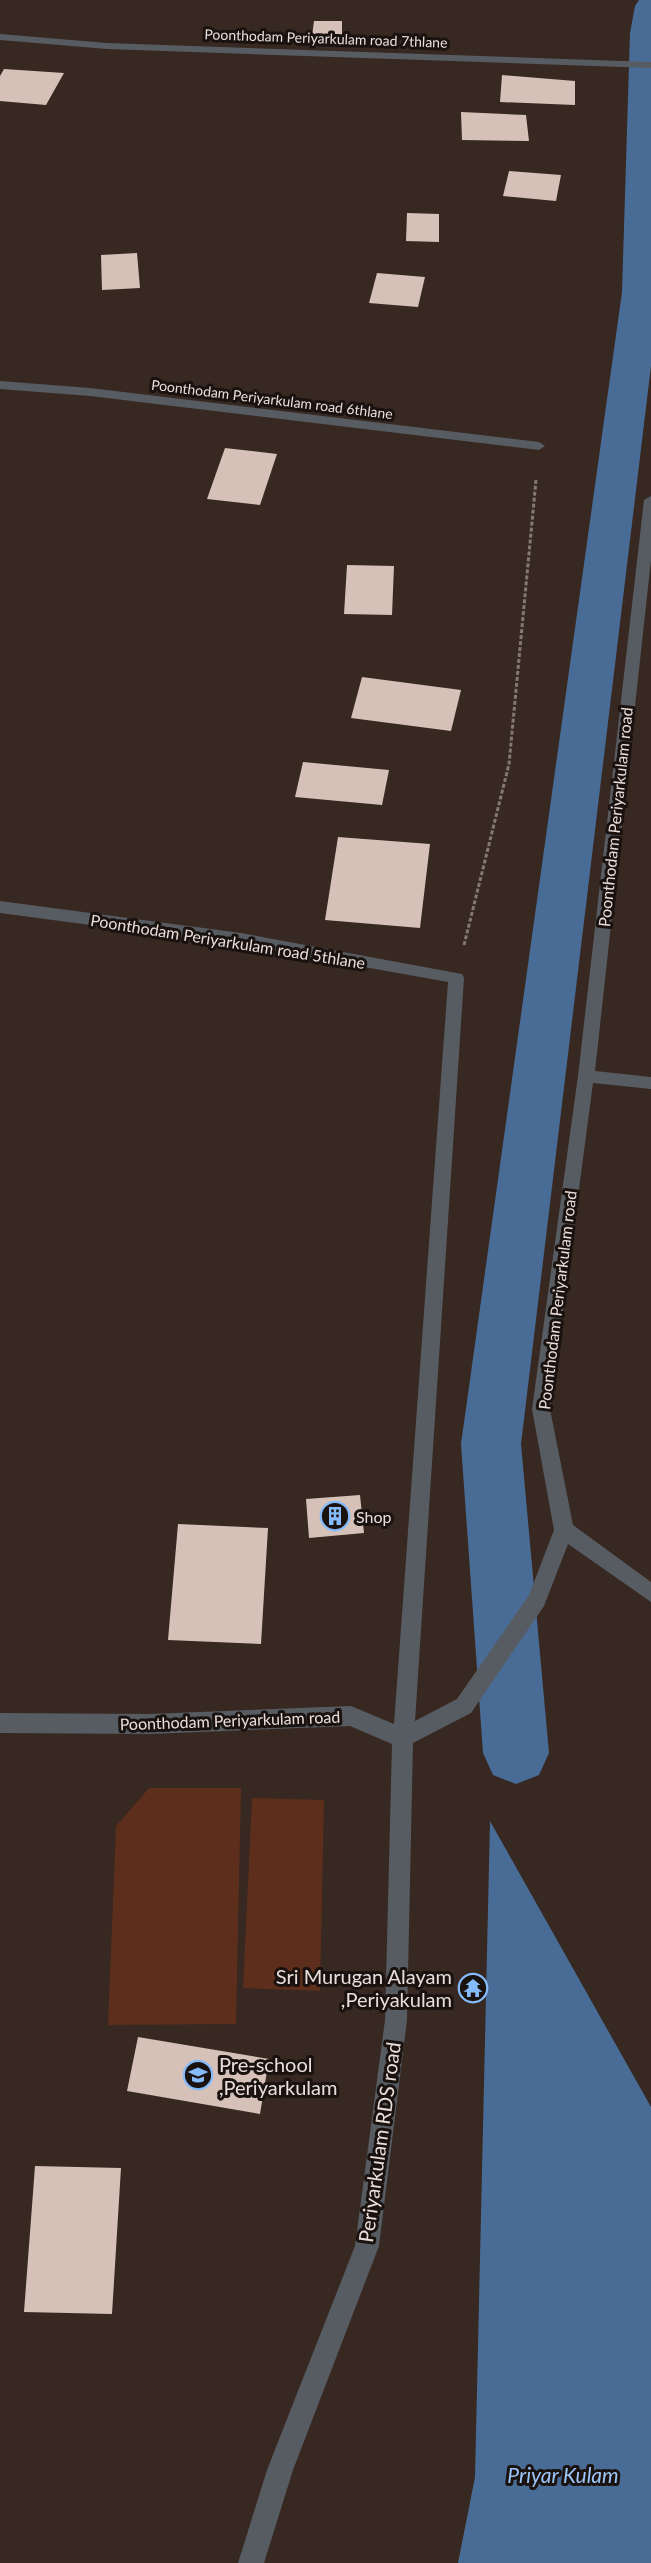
<svg xmlns="http://www.w3.org/2000/svg" width="651" height="2563" font-family="Lato,sans-serif">
  <style>
    .green { fill: #5c2e1b }
    .water { fill: #496c96 }
    .lines { fill: none; stroke-linecap: round; stroke-linejoin: round }
    .canal { fill: #496c96; fill-rule: evenodd }
    .building { fill: #d6c1b8 }
    .path { stroke: #857873; stroke-width: 3; stroke-dasharray: 4 2; stroke-linecap: butt }
    .minor { fill: #575c62; fill-rule: evenodd }
    .labels { text-anchor: middle; dominant-baseline: central; stroke-width: 6; stroke-linejoin: round; paint-order: stroke }
    .far-street-label { font-size: 14px; fill: #e9deda; stroke: #1a120f }
    .street-label { font-size: 16px; fill: #e9deda; stroke: #1a120f }
    .poi-label { font-size: 16px; fill: #e9deda; stroke: #1a120f; text-anchor: start }
    .near-poi-label { font-size: 20px; fill: #e9deda; stroke: #1a120f; text-anchor: end }
    .near-street-label { font-size: 20px; fill: #e9deda; stroke: #1a120f }
    .near-water-label { font-size: 21px; font-style: italic; fill: #9bc6fa; stroke: #1a120f }
  </style>
  <rect width="100%" height="100%" fill="#372821"/>
  <path class="green" d="M149 1788H241L236 2024 108 2025 116 1826Z
    M252 1798 324 1800 320 1991 243 1988Z"/>
  <path class="water" d="M490 1821 651 2107V2563H458L475 2477Z"/>
  <g class="lines">
    <path class="canal" d="M639 0H651V366L521 1444 549 1753 539 1775 516 1784 493 1775 483 1753 461 1444 622 292 630 33 635 6Z"/>
  </g>
  <path class="building" d="M314 21H342V43H311Z
    M4 69 64 73 46 105 0 101V76Z
    M502 75 575 81V105L500 102Z
    M461 112 526 115 529 141 462 140Z
    M509 171 561 175 556 201 503 196Z
    M407 213 439 214V242L406 241Z
    M137 253 140 288 102 290 101 255Z
    M377 273 425 277 418 307 369 303Z
    M225 448 277 454 260 505 207 499Z
    M347 565 394 566 392 615 344 614Z
    M362 677 461 690 451 731 351 718Z
    M303 762 389 770 382 805 295 797Z
    M338 837 430 844 420 928 325 920Z
    M360 1495 364 1533 309 1538 306 1499Z
    M178 1524 268 1528 261 1644 168 1640Z
    M138 2037 269 2059 260 2114 127 2091Z
    M35 2166 121 2168 112 2314 24 2312Z"/>
  <g class="lines">
    <path class="path" d="M464 945 509 764 536 480"/>
    <path class="minor" d="M0 34 107 43 651 62V68L107 49 0 40Z
      M0 381 90 388 539 442 545 446 539 450 90 396 0 389Z
      M651 496V560L595 1071 651 1077V1089L593 1083 550 1409 573 1525 651 1582V1602L568 1544 544 1606 471 1713 413 1743 407 2020 379 2246 293 2470 264 2563H238L267 2470 355 2246 385 2020 392 1744 350 1726 150 1734 0 1733V1713L150 1714 351 1706 394 1724 448 982 241 945 0 913V901L241 933 462 974 464 978 415 1721 457 1699 529 1595 554 1530 532 1409 578 1076 644 500Z"/>
  </g>
  <defs>
    <g id="building-ring" transform="scale(1.5)"><circle r="9.5" fill="#1a120f" stroke="#86bbfb" stroke-width="1.5"/><path d="M-4-6H4V6H1V3H-1V6H-4ZM-2.5-4.3h1.7v1.8h-1.7ZM.8-4.3h1.7v1.8H.8ZM-2.5-1h1.7V.8h-1.7ZM.8-1h1.7V.8H.8Z" fill="#86bbfb"/></g>
    <g id="temple-ring" transform="scale(1.5)"><circle r="9.5" fill="#1a120f" stroke="#86bbfb" stroke-width="1.5"/><path d="M0-6L5-2H3V0L6.5 2.5H4V6H1.5V3h-3V6H-4V2.5H-6.5L-3 0V-2H-5Z" fill="#86bbfb"/></g>
    <g id="school-ring" transform="scale(1.5)"><circle r="9.5" fill="#1a120f" stroke="#86bbfb" stroke-width="1.5"/><path d="M0-5L7-2L0 1L-7-2ZM-4 1L0 2.5L4 1V4Q0 6-4 4Z" fill="#86bbfb"/></g>
  </defs>
  <g fill-rule="evenodd">
    <use href="#building-ring" x="335" y="1516"/>
    <use href="#temple-ring" x="473" y="1988"/>
    <use href="#school-ring" x="198" y="2075"/>
  </g>
  <g class="labels">
    <g class="far-street-label">
      <text transform="translate(326 38) rotate(2)">Poonthodam Periyarkulam road 7thlane</text>
      <text transform="translate(272 399) rotate(7)">Poonthodam Periyarkulam road 6thlane</text>
    </g>
    <g class="street-label">
      <text transform="translate(615 817) rotate(-84)">Poonthodam Periyarkulam road</text>
      <text transform="translate(228 941) rotate(9)">Poonthodam Periyarkulam road 5thlane</text>
      <text transform="translate(557 1300) rotate(-83)">Poonthodam Periyarkulam road</text>
      <text transform="translate(230 1720) rotate(-2)">Poonthodam Periyarkulam road</text>
    </g>
    <g class="poi-label">
      <text x="356" y="1516">Shop</text>
    </g>
    <g class="near-poi-label">
      <text x="452" y="1976">Sri Murugan Alayam<tspan x="452" dy="23">,Periyakulam</tspan></text>
      <text x="219" y="2064" text-anchor="start">Pre-school<tspan x="219" dy="23">,Periyarkulam</tspan></text>
    </g>
    <g class="near-street-label">
      <text transform="translate(379 2142) rotate(-82)">Periyarkulam RDS road</text>
    </g>
    <g class="near-water-label">
      <text x="563" y="2474">Priyar Kulam</text>
    </g>
  </g>
</svg>
